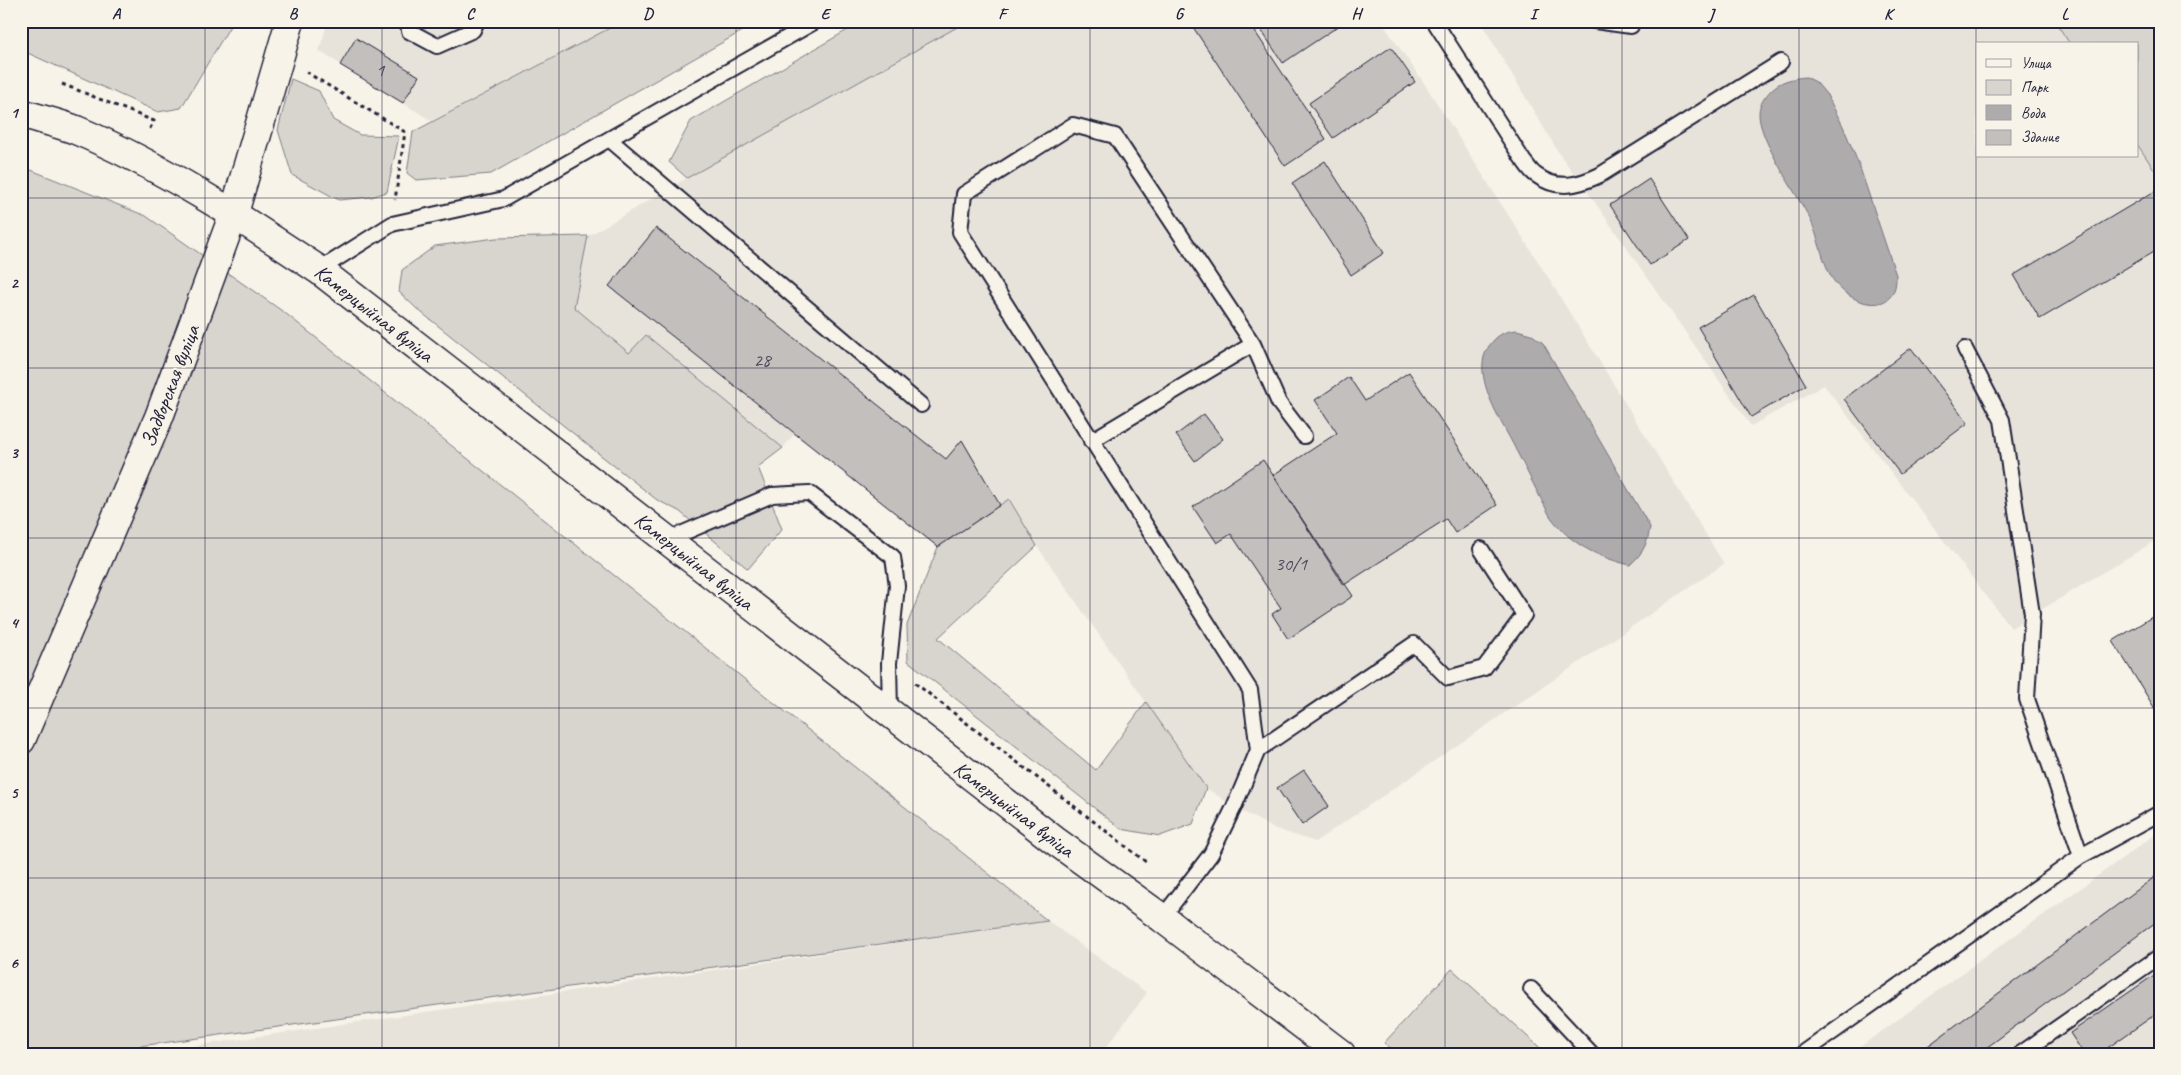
<svg xmlns="http://www.w3.org/2000/svg" width="2181" height="1075" font-family="Caveat,sans-serif">
  <style>
    .built { fill: #e7e3db }
    .green { fill: #d8d5cf; stroke: #7d7c85 }
    .water { fill: #aeabad; stroke: #76747f }
    .building { fill: #c2bfbd; stroke: #22223b }
    .lines { fill: none; stroke-linecap: round; stroke-linejoin: round }
    .lane-casing { stroke: #22223b; stroke-width: 18 }
    .street-casing { stroke: #22223b; stroke-width: 31 }
    .secondary-casing { stroke: #22223b; stroke-width: 31 }
    .path { stroke: #22223b; stroke-width: 3; stroke-dasharray: 4 4; stroke-linecap: butt }
    .lane { stroke: #f7f3e8; stroke-width: 14 }
    .street { stroke: #f7f3e8; stroke-width: 28 }
    .secondary { stroke: #f7f3e8; stroke-width: 28 }
    .grid { fill: none; stroke: #22223b; stroke-width: 1; stroke-opacity: 0.55 }
    .labels { text-anchor: middle; dominant-baseline: central; stroke-width: 4.5; stroke-linejoin: round; paint-order: stroke }
    .number-label { font-size: 19px; fill: #4a495c }
    .street-label { font-size: 21px; fill: #22223b; stroke: #f7f3e8 }
    .neatline { fill: none; stroke: #22223b; stroke-width: 2 }
    .grid-label { font-size: 16px; text-anchor: middle; font-weight: bold; fill: #22223b }
  </style>
  <rect width="100%" height="100%" fill="#f7f3e8"/>
  <filter id="ink" filterUnits="userSpaceOnUse"><feTurbulence type="fractalNoise" baseFrequency=".02" numOctaves="2"/><feDisplacementMap in="SourceGraphic" scale="10" xChannelSelector="R" yChannelSelector="G"/><feConvolveMatrix kernelMatrix="1 2 1 2 8 2 1 2 1" color-interpolation-filters="sRGB"/></filter>
  <g filter="url(#ink)">
    <path class="built" d="M328 21H623L432 121 319 51Z
      M968 21H1381L1424 83 1549 279 1724 564 1315 842 1273 828 1234 807 1206 788 1037 546 1010 499 938 547 794 434 783 448 646 335 630 354 574 307 588 236 687 178Z
      M1480 21H1777L1782 29 1795 21H2055L2070 44H1977V156H2137V144L2160 178V538L2011 628 1824 385 1751 426 1582 184 1560 155Z
      M2160 831V1054H1850Z
      M1048 921 1147 993 1101 1054H139Z"/>
    <path class="green" d="M21 21H233L181 108 158 112 21 50Z
      M623 21H760L491 174 416 180 407 173 413 132Z
      M863 21H968L687 178 669 162 691 121Z
      M2055 21H2160V178L2137 144V44H2070Z
      M291 79 319 91 333 120 360 135 399 136 387 192 371 197 339 200 292 175 278 130Z
      M21 166 146 216 285 313 1048 921 82 1054H21Z
      M588 236 574 307 629 353 646 335 783 448 758 467 782 529 748 569 679 511 657 500 417 309 399 292 402 270 435 246 496 238Z
      M1009 499 1037 546 938 638 1096 770 1146 702 1206 788 1193 824 1160 836 1121 829 908 661 907 625 938 547Z
      M1452 969 1547 1054H1399L1384 1043Z"/>
    <path class="water" d="M1806 77 1816 82 1827 95 1843 126 1859 165 1896 275C1898 311 1864 309 1843 291 1823 275 1821 241 1810 219 1797 194 1758 139 1759 113 1759 104 1765 97 1771 90 1780 81 1793 78 1806 77Z
      M1517 330 1531 334 1543 343 1650 527C1648 543 1643 553 1630 565 1597 557 1570 544 1550 516 1538 494 1527 471 1515 448 1502 422 1469 374 1489 346 1497 335 1504 331 1517 330Z"/>
    <path class="building" d="M1189 21H1248L1326 139 1285 166Z
      M1255 21H1346L1283 63Z
      M356 38 419 76 403 103 340 65Z
      M1391 47 1415 82 1333 138 1309 103Z
      M1325 161 1384 253 1351 275 1292 183Z
      M1649 179 1689 240 1650 265 1610 205Z
      M2160 188V248L2040 319 2014 275Z
      M656 228 946 459 962 440 1000 505 938 547 609 286Z
      M1754 295 1806 385 1751 417 1698 327Z
      M1911 348 1968 423 1900 474 1844 399Z
      M1409 372 1497 505 1455 533 1446 519 1344 585 1273 475 1337 433 1315 400 1349 377 1365 401Z
      M1204 414 1223 439 1195 461 1176 435Z
      M1263 460 1353 596 1288 639 1272 614 1281 608 1231 534 1217 543 1193 507Z
      M2160 612V717L2113 641Z
      M1304 770 1329 806 1302 825 1277 788Z
      M2160 873V919L1978 1054H1917Z
      M2160 971V1011L2099 1054H2084L2070 1033Z"/>
    <g class="lines">
      <g class="lane-casing">
        <path id="lane" d="M408 21 409 31 437 46 473 30 477 21
          M1434 21 1523 160C1527 165 1531 172 1536 175 1557 191 1579 185 1600 175L1781 62
          M1595 21 1631 26
          M609 139 921 405
          M319 270 392 224 504 199 816 21
          M1965 349 2002 420 2032 614 2027 699 2081 856
          M1091 441 1253 344
          M667 540 772 495 809 493 893 557 897 586 889 663 890 713
          M1258 750 1414 644 1448 678 1484 668 1524 615 1481 549
          M1162 918 1211 854 1234 807 1258 750 1250 690 960 232 964 194 1073 125 1115 136 1253 344 1279 403 1304 436
          M1531 989 1592 1054
          M1802 1054 2081 856 2160 813
          M2020 1054 2160 956"/>
      </g>
      <g class="street-casing">
        <path id="street" d="M21 740 159 417 234 213 290 21"/>
      </g>
      <g class="secondary-casing">
        <path id="secondary" d="M21 113C39 119 58 123 76 130 162 166 241 218 319 270L1054 840 1162 918 1341 1054"/>
      </g>
      <path class="path" d="M306 72 405 132 395 200
        M62 84 154 121 149 130
        M915 683 1146 862"/>
      <use href="#lane" class="lane"/>
      <use href="#street" class="street"/>
      <use href="#secondary" class="secondary"/>
    </g>
  </g>
  <path class="grid" d="M205 21V1054M382 21V1054M559 21V1054M736 21V1054M913 21V1054M1090 21V1054M1268 21V1054M1445 21V1054M1622 21V1054M1799 21V1054M1976 21V1054M21 198H2160M21 368H2160M21 538H2160M21 708H2160M21 878H2160"/>
  <g class="labels">
    <g class="number-label">
      <text x="380" y="70">1</text>
      <text x="762" y="360">28</text>
      <text x="1291" y="564">30/1</text>
    </g>
    <g class="street-label">
      <text transform="translate(374 313) rotate(38)">Камерцыйная вуліца</text>
      <text transform="translate(170 386) rotate(-69)">Задворская вуліца</text>
      <text transform="translate(694 561) rotate(38)">Камерцыйная вуліца</text>
      <text transform="translate(1014 809) rotate(37)">Камерцыйная вуліца</text>
    </g>
  </g>
  <rect width="2181" height="1075" fill="none" stroke="#f7f3e8" stroke-width="55"/>
  <rect x="1976" y="42" width="162" height="115" fill="#f7f3e8" stroke="#a29fa3"/>
  <rect x="1986" y="59" width="25" height="8" fill="#f7f3e8" stroke="#a29fa3"/>
  <text x="2021" y="68" font-size="15" fill="#22223b">Улица</text>
  <rect x="1986" y="80" width="25" height="15" fill="#d8d5cf" stroke="#a29fa3"/>
  <text x="2021" y="92" font-size="15" fill="#22223b">Парк</text>
  <rect x="1986" y="105" width="25" height="15" fill="#aeabad" stroke="#a29fa3"/>
  <text x="2021" y="118" font-size="15" fill="#22223b">Вода</text>
  <rect x="1986" y="130" width="25" height="15" fill="#c2bfbd" stroke="#a29fa3"/>
  <text x="2021" y="142" font-size="15" fill="#22223b">Здание</text>
  <rect x="28" y="28" width="2126" height="1020" class="neatline"/>
  <g class="grid-label">
    <text x="116" y="19">A</text>
    <text x="293" y="19">B</text>
    <text x="470" y="19">C</text>
    <text x="648" y="19">D</text>
    <text x="825" y="19">E</text>
    <text x="1002" y="19">F</text>
    <text x="1179" y="19">G</text>
    <text x="1356" y="19">H</text>
    <text x="1533" y="19">I</text>
    <text x="1711" y="19">J</text>
    <text x="1888" y="19">K</text>
    <text x="2065" y="19">L</text>
    <text x="14" y="118">1</text>
    <text x="14" y="288">2</text>
    <text x="14" y="458">3</text>
    <text x="14" y="628">4</text>
    <text x="14" y="798">5</text>
    <text x="14" y="968">6</text>
  </g>
</svg>
